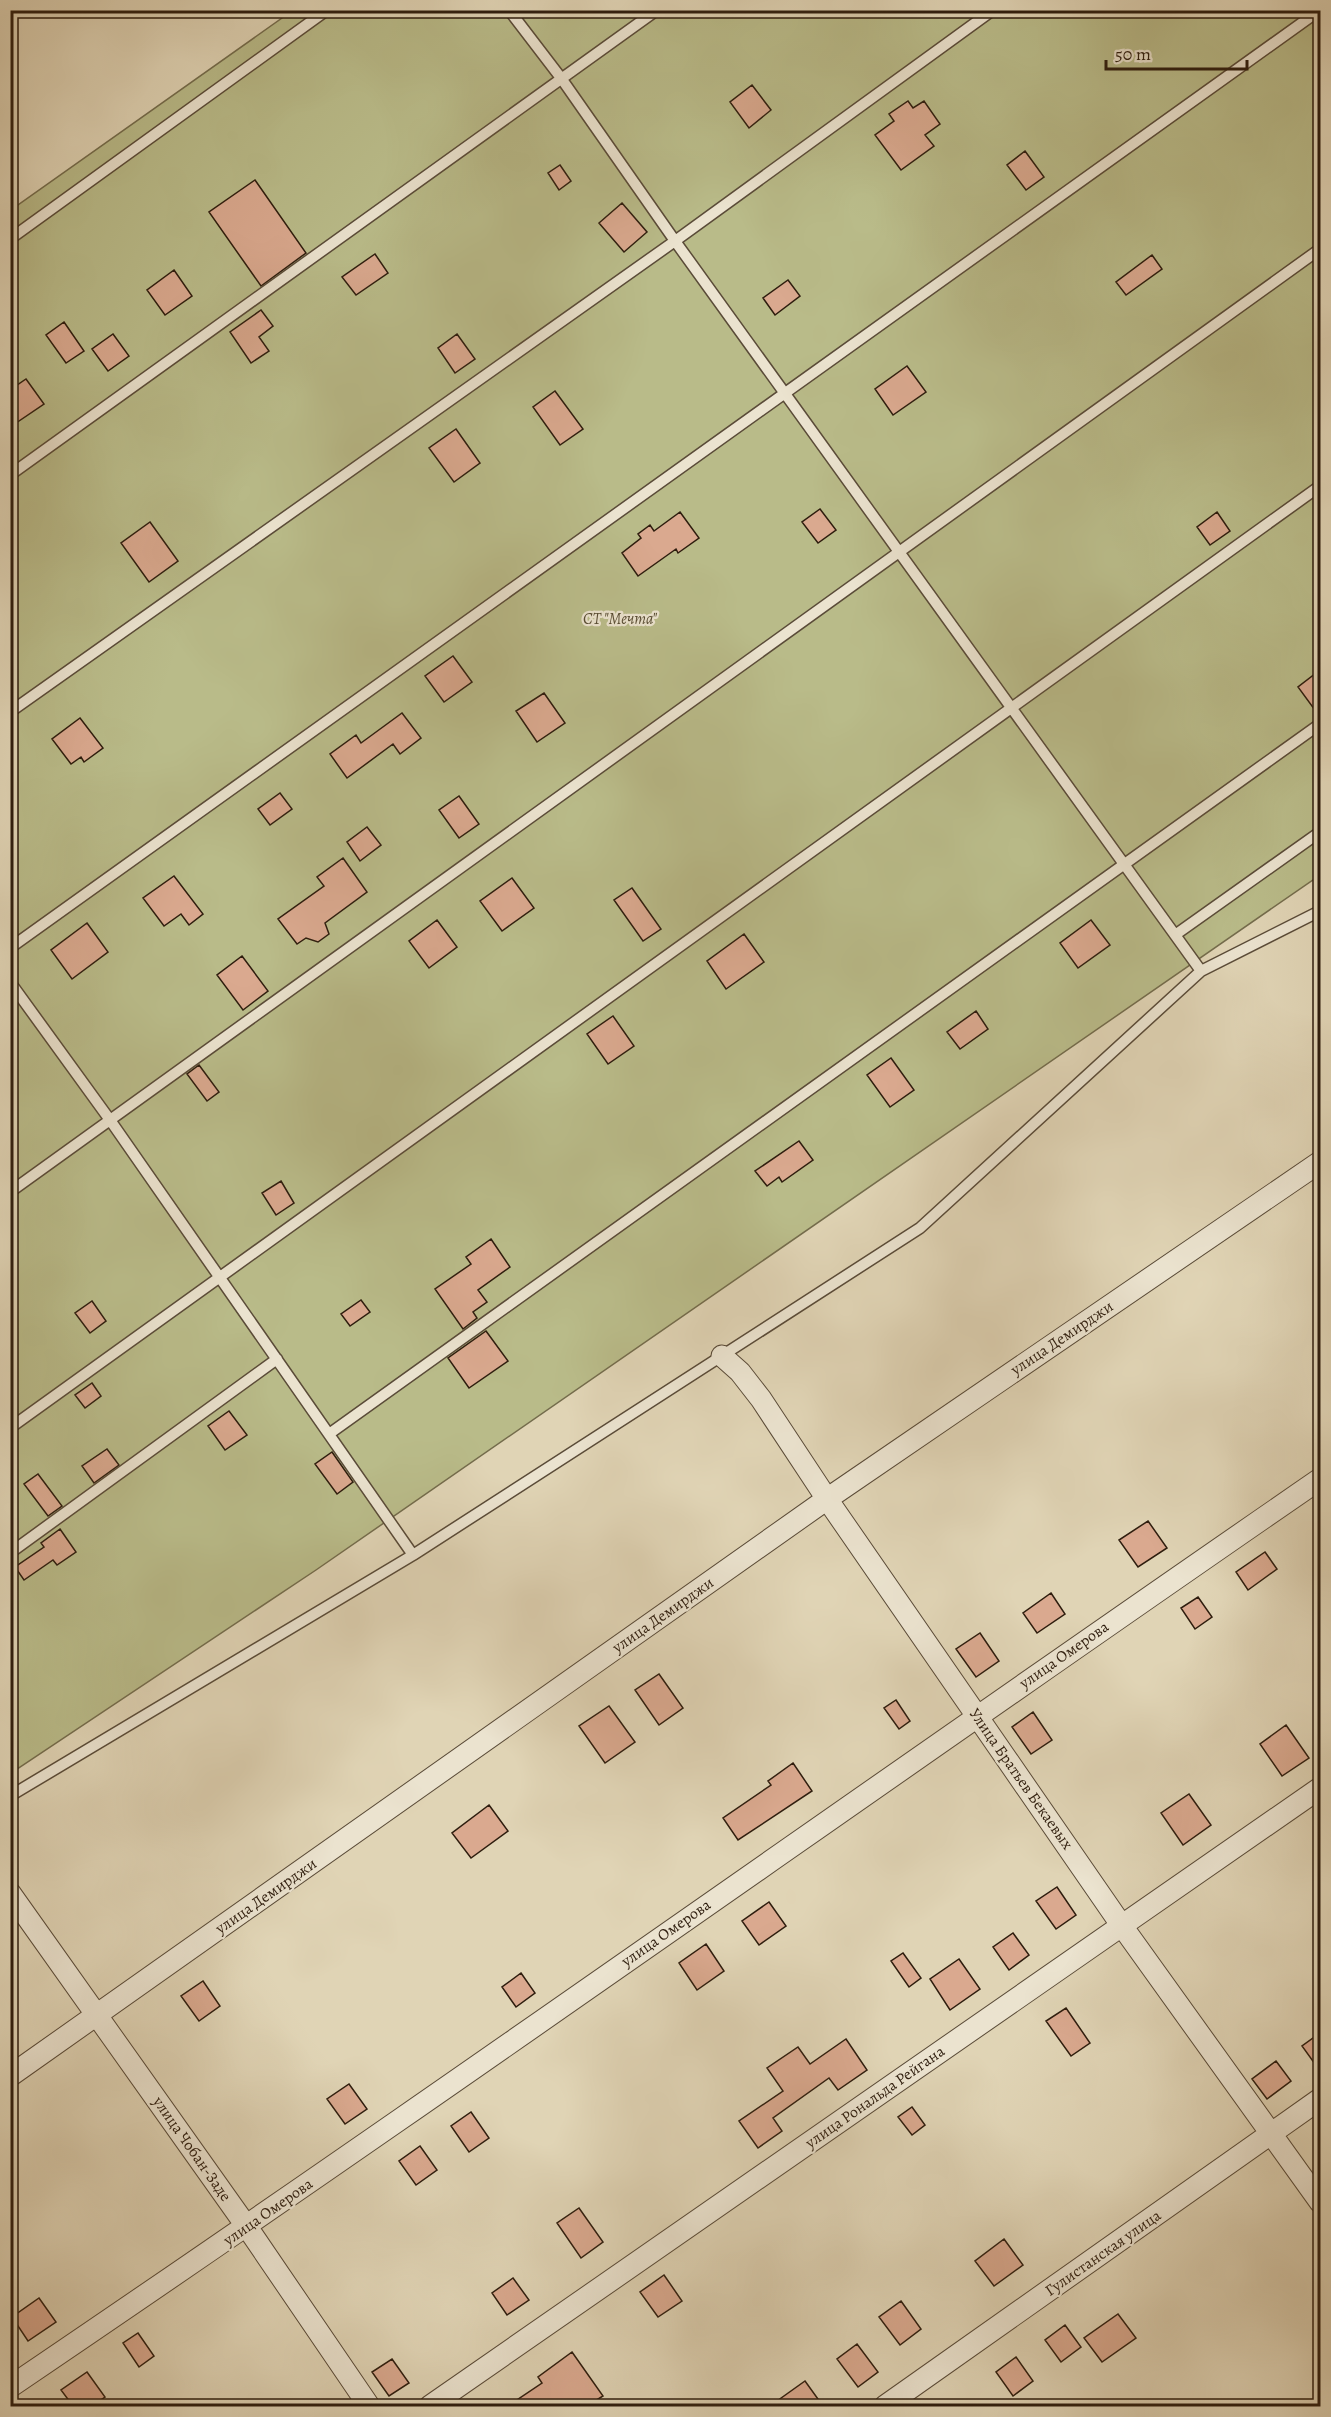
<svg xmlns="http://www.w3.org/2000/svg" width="1331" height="2417" font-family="Alegreya,serif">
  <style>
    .green { fill: #b9bb89; stroke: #746c4c; stroke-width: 1.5 }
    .building { fill: #daa98f; stroke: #2e1d0e; stroke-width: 1.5 }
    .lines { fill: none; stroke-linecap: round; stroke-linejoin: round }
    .service-casing { stroke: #5a4b38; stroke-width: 13 }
    .minor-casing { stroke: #5a4b38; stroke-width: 23 }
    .service { stroke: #ebe3cf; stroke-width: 10 }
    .minor { stroke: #ebe3cf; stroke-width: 21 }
    .labels { text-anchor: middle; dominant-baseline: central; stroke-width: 4.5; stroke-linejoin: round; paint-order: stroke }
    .park-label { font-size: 16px; font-style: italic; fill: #584c33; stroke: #ebe3cf }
    .street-label { font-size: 16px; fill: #2e1d0e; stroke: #ebe3cf }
  </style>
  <rect width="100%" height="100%" fill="#e0d4b5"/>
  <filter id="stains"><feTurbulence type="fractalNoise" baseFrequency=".00333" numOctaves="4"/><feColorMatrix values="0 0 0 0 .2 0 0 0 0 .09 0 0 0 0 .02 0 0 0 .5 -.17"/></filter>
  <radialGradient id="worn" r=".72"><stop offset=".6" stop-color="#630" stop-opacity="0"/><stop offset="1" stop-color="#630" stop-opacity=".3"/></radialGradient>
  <path class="green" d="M292 11H1320V875L316 1570 11 1773V210Z"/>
  <path class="building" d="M752 85 771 110 749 128 730 102Z
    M908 101 913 108 924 101 940 124 925 135 934 146 901 170 875 135 894 121 889 114Z
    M1025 151 1044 177 1026 190 1007 165Z
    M560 165 571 181 559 190 548 173Z
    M255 180 306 253 261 286 209 212Z
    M622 203 647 232 624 252 599 223Z
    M375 254 388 273 356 295 342 277Z
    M1152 255 1162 269 1126 295 1116 282Z
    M174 270 192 296 165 315 147 290Z
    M788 280 800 296 775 315 763 298Z
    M261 310 273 326 259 337 269 351 251 363 230 332Z
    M64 322 84 351 66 363 46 335Z
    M113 334 129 356 108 371 92 349Z
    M457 334 475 359 455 373 438 348Z
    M907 366 926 392 893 415 875 389Z
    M26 379 44 404 16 423 10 414V390Z
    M555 391 583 429 560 445 533 407Z
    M456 429 480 463 454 482 429 448Z
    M820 509 836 530 818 543 802 522Z
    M680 512 699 538 678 553 676 549 638 576 622 553 641 538 638 534 650 525 654 531Z
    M1217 512 1230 531 1210 545 1197 527Z
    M150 522 178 561 149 582 121 543Z
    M453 656 472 682 444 702 425 676Z
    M1320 670V717L1298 687Z
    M544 693 565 723 537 742 516 711Z
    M402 713 421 738 400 754 393 744 347 778 330 754 356 735 361 743Z
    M80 718 103 748 84 762 81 757 71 764 52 739Z
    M280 793 292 809 270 825 258 809Z
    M459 796 479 824 459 838 439 810Z
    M367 827 381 845 360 861 347 842Z
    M343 858 367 892 325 923 329 934 318 942 306 938 297 944 278 919 324 886 317 877Z
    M174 876 203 914 189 925 181 914 164 926 143 898Z
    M512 878 534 908 502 931 480 901Z
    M632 888 661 929 643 941 614 900Z
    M437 920 457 947 429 968 409 941Z
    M1091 920 1110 945 1078 968 1060 943Z
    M87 923 108 952 72 979 51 950Z
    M744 934 764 962 726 989 707 961Z
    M242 956 268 991 243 1010 217 975Z
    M976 1011 988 1029 960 1049 947 1032Z
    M613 1016 634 1046 608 1064 587 1034Z
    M891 1058 914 1090 890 1107 867 1075Z
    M199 1065 219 1092 207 1101 187 1074Z
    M799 1141 813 1160 782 1182 779 1177 767 1186 755 1171Z
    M281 1181 294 1203 276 1215 262 1193Z
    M491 1239 510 1267 478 1290 487 1302 473 1312 477 1318 463 1329 435 1289 471 1264 466 1257Z
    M361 1300 370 1312 350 1326 341 1314Z
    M92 1301 106 1321 90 1333 75 1313Z
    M486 1331 508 1361 469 1388 448 1358Z
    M92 1383 101 1396 85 1408 75 1395Z
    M229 1411 247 1435 225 1450 208 1426Z
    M107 1449 119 1465 94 1483 82 1466Z
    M332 1452 353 1482 337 1494 315 1464Z
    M38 1474 62 1506 48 1516 24 1484Z
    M1148 1521 1167 1548 1138 1567 1119 1540Z
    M60 1529 76 1552 57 1565 53 1560 24 1580 15 1567 44 1547 41 1543Z
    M1265 1552 1277 1569 1248 1590 1236 1572Z
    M1051 1593 1065 1614 1037 1633 1023 1613Z
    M1198 1597 1212 1617 1195 1629 1181 1608Z
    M980 1633 999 1661 976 1677 956 1649Z
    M659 1674 683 1708 659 1725 635 1690Z
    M896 1700 910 1721 899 1729 884 1708Z
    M609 1706 635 1742 605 1763 579 1726Z
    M1033 1712 1052 1740 1031 1754 1012 1727Z
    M1286 1725 1309 1758 1282 1776 1260 1744Z
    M793 1763 812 1791 738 1840 723 1818 771 1785 768 1781Z
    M1189 1794 1211 1825 1183 1845 1161 1813Z
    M489 1805 508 1831 471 1858 452 1833Z
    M1057 1887 1076 1915 1056 1929 1036 1901Z
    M769 1902 786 1926 759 1945 742 1921Z
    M1013 1933 1029 1955 1009 1970 993 1947Z
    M706 1944 724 1971 697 1990 679 1963Z
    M903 1953 921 1978 909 1987 891 1961Z
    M959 1959 980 1989 950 2010 930 1979Z
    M521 1973 535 1993 516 2007 502 1987Z
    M203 1981 220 2006 199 2021 181 1996Z
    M1066 2008 1090 2043 1071 2056 1046 2021Z
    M1320 2033V2071L1302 2046Z
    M846 2039 867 2070 838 2090 829 2078 773 2118 782 2131 758 2148 739 2121 783 2091 767 2068 798 2047 810 2064Z
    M1276 2061 1291 2081 1267 2099 1252 2079Z
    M349 2084 367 2109 345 2124 327 2099Z
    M912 2107 925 2125 912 2135 898 2117Z
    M471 2112 489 2138 469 2152 451 2126Z
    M420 2146 437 2170 416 2185 399 2161Z
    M579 2208 603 2242 581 2258 557 2223Z
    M1004 2239 1023 2265 994 2286 975 2261Z
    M664 2275 682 2301 658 2317 640 2292Z
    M513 2278 529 2300 507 2315 492 2293Z
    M39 2298 56 2322 28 2341 12 2317Z
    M901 2301 921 2329 900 2345 879 2317Z
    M1118 2314 1136 2338 1102 2362 1084 2338Z
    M1065 2325 1081 2347 1061 2362 1045 2340Z
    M138 2333 154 2356 139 2367 123 2343Z
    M857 2344 878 2372 858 2387 837 2359Z
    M572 2352 603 2396 587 2406H508L542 2383 538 2377Z
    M1016 2357 1033 2381 1013 2396 996 2372Z
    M392 2359 409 2383 389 2396 372 2372Z
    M87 2372 105 2397 92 2406H73L61 2390Z
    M805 2381 823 2406H770Z"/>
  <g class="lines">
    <g class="service-casing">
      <path id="service" d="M509 10 561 78 675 241 1201 971
        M10 239 327 10
        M10 475 657 10
        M10 712 675 241 993 10
        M1175 935 1320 832
        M10 948 1320 10
        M10 982 110 1120 413 1555
        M10 1192 1320 249
        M10 1428 1320 486
        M329 1434 1320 724
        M10 1553 277 1359
        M10 1796 413 1555 920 1228 1201 971 1320 911"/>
    </g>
    <g class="minor-casing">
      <path id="minor" d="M722 1356 740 1372 761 1399 827 1499 1122 1926 1320 2202
        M10 1893 247 2227 369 2406
        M10 2076 827 1499 1320 1162
        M10 2387C450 2089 883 1780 1320 1479
        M430 2406 1320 1788
        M885 2406 1320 2099"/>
    </g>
    <use href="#service" class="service"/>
    <use href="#minor" class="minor"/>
  </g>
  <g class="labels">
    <g class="park-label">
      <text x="620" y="619">СТ "Мечта"</text>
    </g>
    <g class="street-label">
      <text transform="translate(1062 1338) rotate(-34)">улица Демирджи</text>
      <text transform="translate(663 1615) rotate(-35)">улица Демирджи</text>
      <text transform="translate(1064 1655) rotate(-35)">улица Омерова</text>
      <text transform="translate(1021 1779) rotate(55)">Улица Братьев Бекаевых</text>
      <text transform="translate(266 1896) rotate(-35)">улица Демирджи</text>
      <text transform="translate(666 1933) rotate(-35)">улица Омерова</text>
      <text transform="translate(875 2097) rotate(-35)">улица Рональда Рейгана</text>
      <text transform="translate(192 2149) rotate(55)">улица Чобан-Заде</text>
      <text transform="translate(268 2212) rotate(-35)">улица Омерова</text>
      <text transform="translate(1103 2253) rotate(-35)">Гулистанская улица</text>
    </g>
  </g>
  <rect width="1331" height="2417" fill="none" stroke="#e0d4b5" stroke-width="36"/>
  <rect x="12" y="12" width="1307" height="2393" fill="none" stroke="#2e1d0e" stroke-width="3"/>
  <rect x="18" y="18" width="1295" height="2381" fill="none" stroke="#2e1d0e" stroke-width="1.5"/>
  <path d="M1106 60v9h141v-9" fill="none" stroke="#2e1d0e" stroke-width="3"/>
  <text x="1115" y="60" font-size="18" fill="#2e1d0e" stroke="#ebe3cf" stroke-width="4.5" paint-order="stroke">50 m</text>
  <rect width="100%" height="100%" filter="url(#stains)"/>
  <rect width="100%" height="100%" fill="url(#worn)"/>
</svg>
